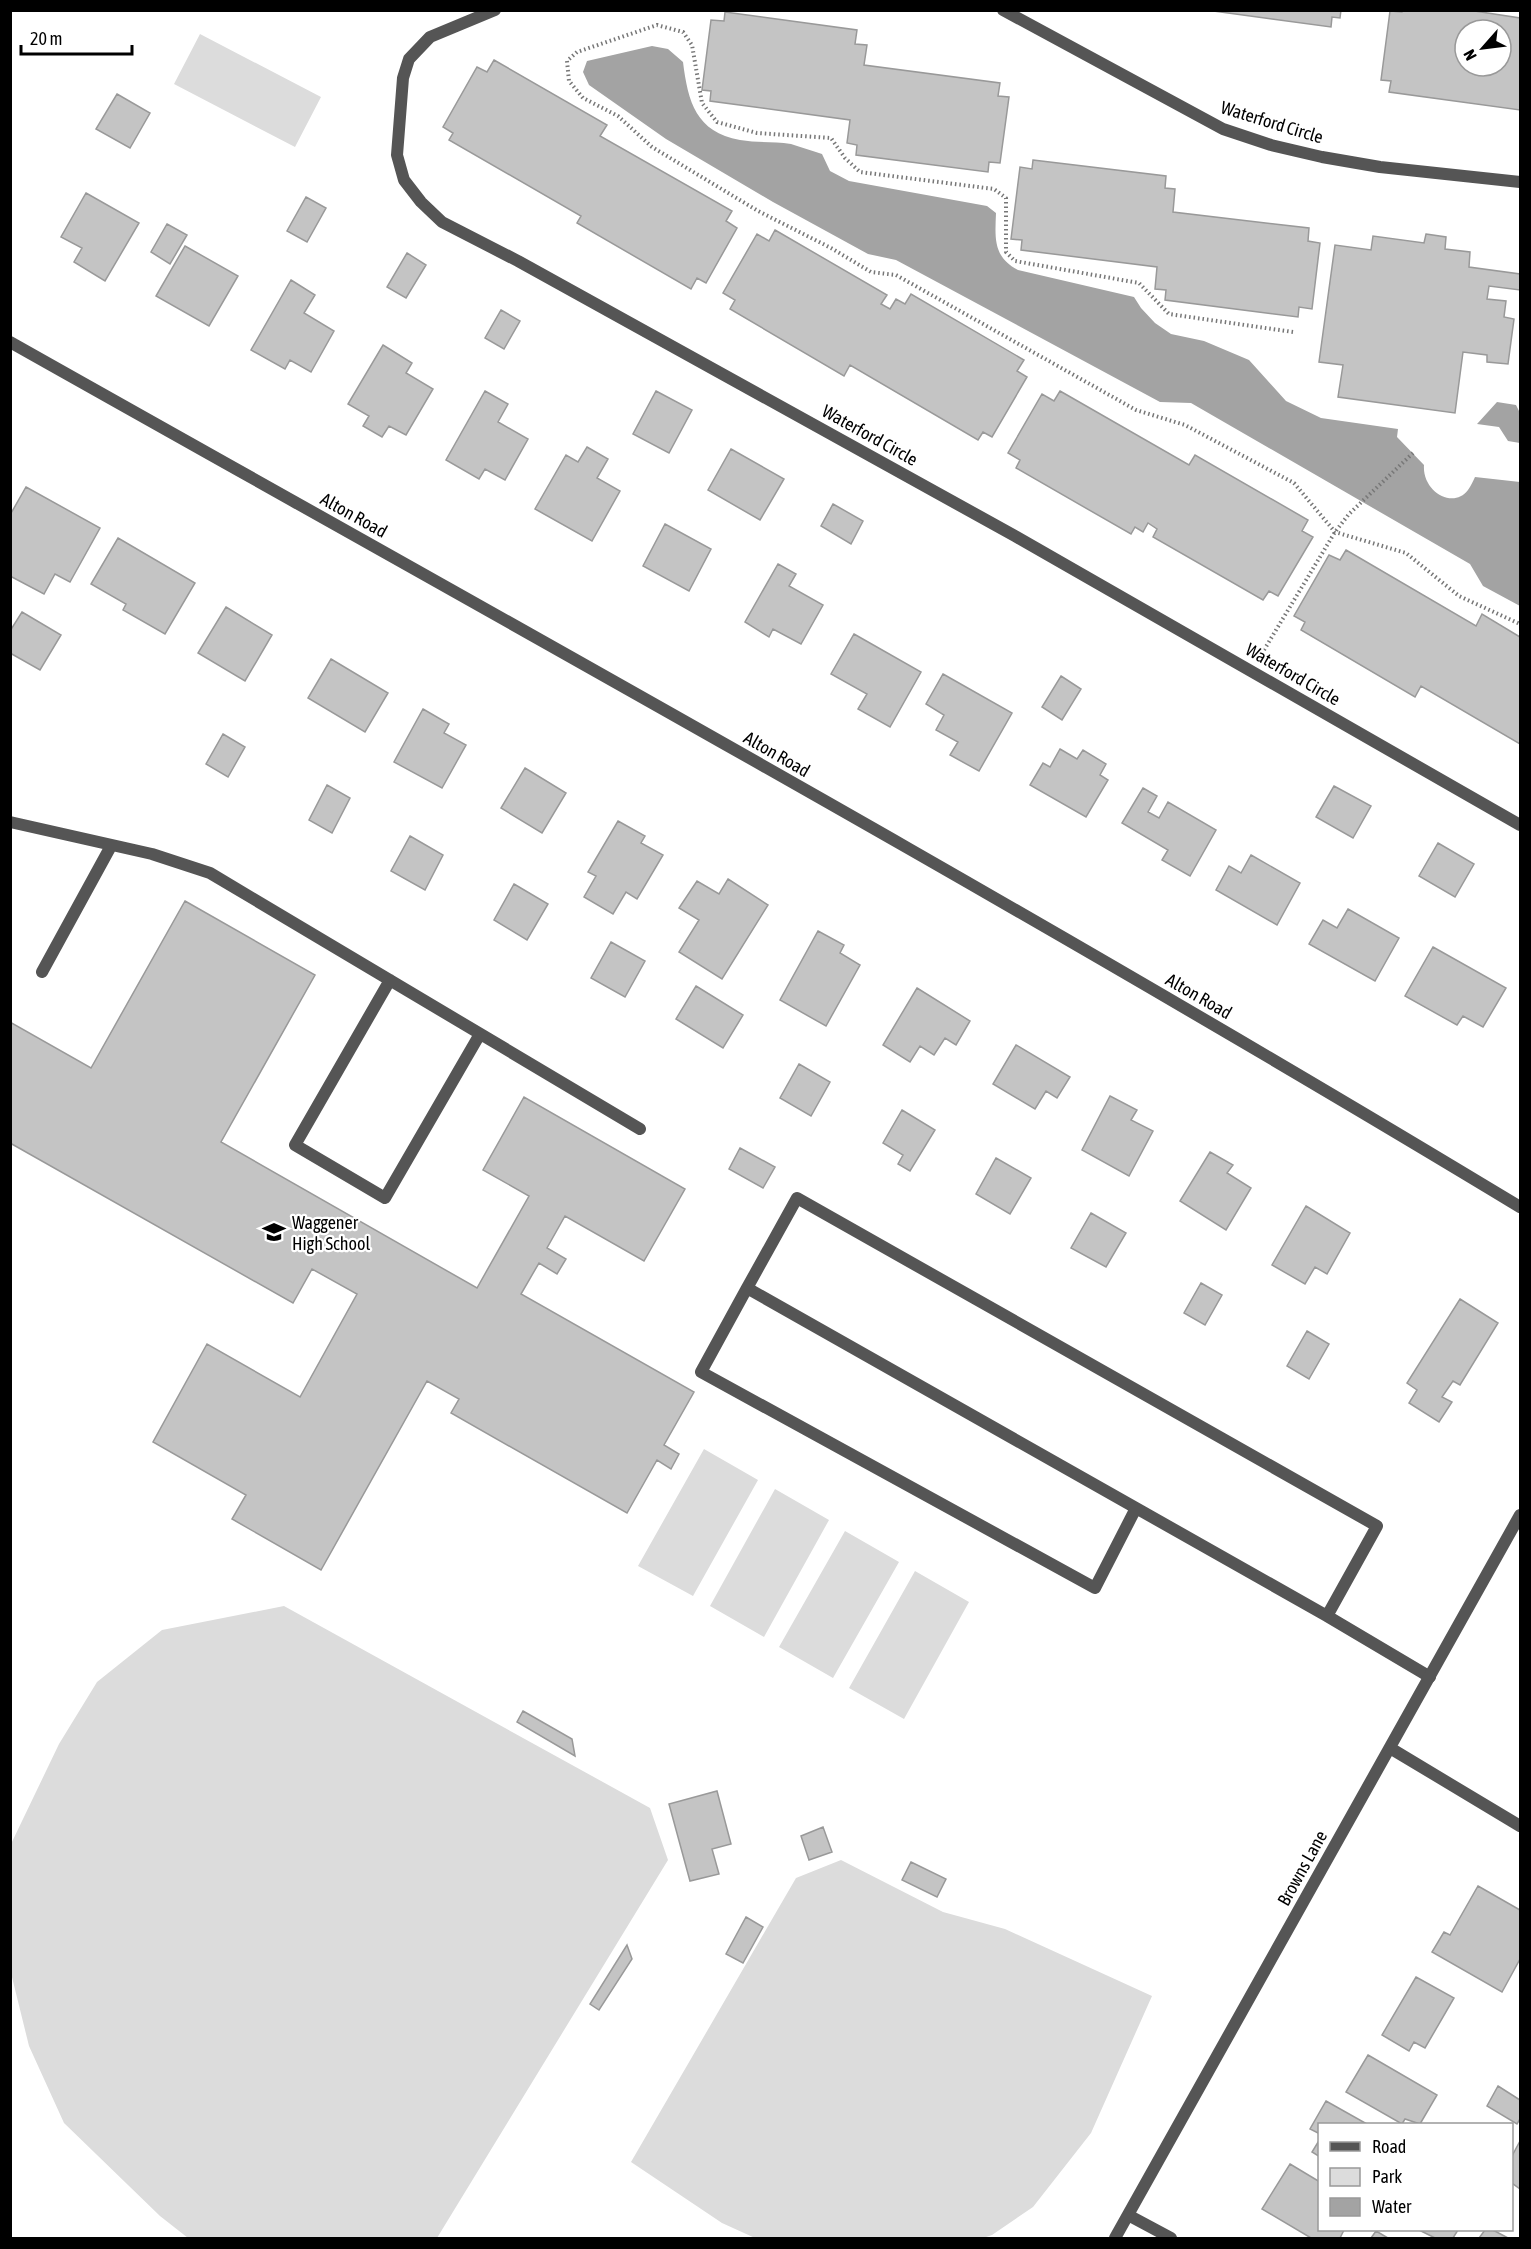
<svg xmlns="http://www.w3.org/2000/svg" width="1531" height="2249" font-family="'Asap Condensed',sans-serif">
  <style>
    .green { fill: #dcdcdc }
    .water { fill: #a3a3a3 }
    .building { fill: #c4c4c4; stroke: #999; stroke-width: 1.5; fill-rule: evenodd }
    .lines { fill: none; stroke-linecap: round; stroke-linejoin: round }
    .path { stroke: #777; stroke-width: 4; stroke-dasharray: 1.5 3; stroke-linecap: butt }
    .lane { stroke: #555; stroke-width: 12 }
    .street { stroke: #555; stroke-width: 12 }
    .labels { text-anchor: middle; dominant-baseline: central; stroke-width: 4.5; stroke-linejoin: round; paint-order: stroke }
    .street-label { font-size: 18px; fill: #000; stroke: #fff }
    .poi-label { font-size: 18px; fill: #000; stroke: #fff; text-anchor: start }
  </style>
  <rect width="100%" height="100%" fill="#fff"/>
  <path class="green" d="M200 34 321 97 295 147 174 84Z
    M704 1449 758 1480 693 1596 638 1566Z
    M775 1489 829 1520 764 1637 710 1606Z
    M845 1531 899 1562 833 1678 779 1647Z
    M915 1571 969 1602 904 1719 849 1688Z
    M284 1606 650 1808 668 1860 437 2238H188L160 2216 64 2123 29 2046 11 1973V1844L59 1744 97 1682 162 1630Z
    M841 1860 943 1912 1005 1929 1152 1996 1091 2133 1033 2207 992 2235 983 2238H755L722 2223 631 2162 796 1878Z"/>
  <path class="water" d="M652 46 668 49 683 62C688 102 696 132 740 140 757 143 774 141 791 144 801 147 812 151 822 154L830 171 849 181 987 206 996 213C995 238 993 257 1018 270L1134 297 1141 308 1155 323 1171 334 1204 341 1249 360 1286 401 1321 418 1398 429 1397 437 1424 465C1422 491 1453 510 1468 490 1471 486 1473 481 1475 477L1520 482V606L1483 586 1470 564 1191 403 1160 402 896 260 868 254 773 202 666 139 589 85 583 72 587 61Z
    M1497 402 1516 405 1520 413V443L1508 441 1499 427 1477 424Z"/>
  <path class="building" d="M1206 10H1341L1340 18 1332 17 1331 27Z
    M1403 10H1468L1520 18V110L1389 92 1391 81 1381 80 1390 11 1402 12ZM1465 30H1501V66H1465Z
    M725 12 857 30 855 44 867 45 864 65 1000 83 998 96 1009 97 1000 163 989 162 988 172 856 155 857 145 847 143 850 120 710 101 711 91 702 90 711 20 724 21Z
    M494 60 607 125 600 136 732 211 726 221 737 228 706 283 697 278 691 289 577 223 581 216 449 140 453 133 443 127 477 67 487 72Z
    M117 94 150 113 130 148 96 129Z
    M1033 160 1166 176 1165 188 1175 189 1173 212 1309 228 1308 241 1320 243 1312 309 1299 307 1298 317 1165 300 1166 290 1155 289 1157 267 1021 250 1022 240 1011 239 1020 167 1032 169Z
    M86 193 139 223 105 281 74 262 82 248 61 237Z
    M306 197 326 208 307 242 287 231Z
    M167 224 187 235 170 264 151 252Z
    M775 230 887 295 881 304 890 309 896 299 905 304 911 294 1024 360 1017 371 1027 377 992 437 983 432 978 440 850 365 844 376 730 309 735 300 723 293 757 234 769 241Z
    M1426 234 1446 237 1445 249 1470 252 1469 267 1520 274V290L1489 286 1487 299 1506 301 1504 317 1514 319 1508 364 1487 362V355L1463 352 1455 413 1338 397 1343 365 1319 362 1335 245 1371 250 1373 236 1424 243Z
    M185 246 238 276 209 326 156 296Z
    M407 253 426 265 406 298 387 287Z
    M291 280 315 295 304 313 334 331 311 372 290 360 285 369 251 350Z
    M501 310 520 321 504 349 485 338Z
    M383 345 412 363 406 373 433 389 406 435 389 426 382 437 363 426 369 416 348 404Z
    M485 391 508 404 498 422 528 439 505 480 485 469 479 479 446 460Z
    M656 391 692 410 669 453 633 434Z
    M1060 391 1189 465 1195 455 1308 520 1302 531 1313 537 1278 596 1269 591 1263 600 1153 537 1157 529 1148 523 1143 532 1135 527 1131 534 1016 468 1020 460 1008 453 1042 394 1054 401Z
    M587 447 608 459 597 478 620 491 592 541 535 509 566 455 578 462Z
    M731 449 784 479 760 520 708 490Z
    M26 487 100 528 70 582 55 574 44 594 10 576V515Z
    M833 504 863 521 851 544 821 526Z
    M665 524 711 549 689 591 643 566Z
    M118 538 195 583 165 634 123 610 126 604 91 584Z
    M1346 550 1476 626 1482 614 1520 637V744L1421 686 1415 697 1301 630 1305 622 1294 616 1329 555 1340 560Z
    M778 564 796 574 789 586 823 605 801 644 773 629 769 637 745 622Z
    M226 607 272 635 245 681 198 653Z
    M22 612 61 635 40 670 10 653V631Z
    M854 634 921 672 890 727 858 709 867 694 831 674Z
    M331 659 388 693 365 732 308 698Z
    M943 674 1012 713 979 771 950 755 958 742 936 730 944 715 926 704Z
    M1061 676 1081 689 1062 720 1042 707Z
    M423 709 449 724 444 733 466 745 442 788 394 762Z
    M223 734 245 747 228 777 206 764Z
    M1060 749 1077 759 1083 750 1106 764 1100 775 1108 780 1086 817 1030 785 1043 763 1050 767Z
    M525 768 566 793 542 833 501 808Z
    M327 785 350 798 332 833 309 820Z
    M1334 786 1371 806 1353 838 1316 817Z
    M1143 788 1157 796 1148 812 1159 818 1168 802 1216 830 1190 876 1162 860 1168 850 1122 823Z
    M618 821 645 836 641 843 663 855 637 899 626 892 613 914 584 897 596 876 588 872Z
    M410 836 443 855 425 890 391 871Z
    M1438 843 1474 864 1455 897 1419 876Z
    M1251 855 1300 883 1277 925 1216 890 1229 866 1241 873Z
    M728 879 768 905 722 979 679 952 699 920 679 908 697 881 719 894Z
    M514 884 548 904 527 940 494 920Z
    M185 901 315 975 221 1142 477 1288 529 1196 483 1170 524 1097 685 1189 644 1261 565 1216 547 1248 566 1259 557 1274 539 1263 521 1294 694 1392 664 1445 679 1454 671 1469 657 1460 627 1513 451 1413 459 1399 427 1381 321 1570 232 1519 246 1495 153 1442 207 1344 300 1397 357 1294 312 1269 293 1303 10 1143V1022L91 1068Z
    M1348 909 1399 938 1375 981 1309 944 1323 920 1337 928Z
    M818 931 844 945 840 953 860 965 826 1026 780 1000Z
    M611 942 645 961 625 997 591 978Z
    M1433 947 1506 988 1483 1027 1463 1016 1457 1025 1405 996Z
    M696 986 743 1015 723 1048 676 1019Z
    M917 988 970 1021 956 1045 945 1038 934 1055 920 1046 910 1062 883 1045Z
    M1016 1045 1070 1077 1057 1098 1046 1091 1035 1109 993 1084Z
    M799 1064 830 1082 811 1116 780 1098Z
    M1110 1096 1137 1110 1131 1120 1153 1131 1129 1176 1082 1150Z
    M902 1110 935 1130 910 1171 898 1164 903 1155 883 1143Z
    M740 1148 775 1167 763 1188 729 1169Z
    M1210 1152 1233 1165 1227 1173 1251 1188 1226 1230 1180 1201Z
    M996 1158 1031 1178 1010 1214 976 1194Z
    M1306 1206 1350 1233 1327 1274 1315 1267 1305 1284 1272 1265Z
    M1091 1213 1126 1233 1106 1267 1071 1248Z
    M1201 1283 1222 1295 1205 1325 1184 1313Z
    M1460 1299 1498 1323 1460 1385 1453 1381 1442 1397 1452 1402 1439 1422 1409 1403 1417 1390 1407 1383Z
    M1307 1331 1329 1344 1309 1379 1287 1366Z
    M523 1711 572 1739 575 1756 517 1722Z
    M717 1791 731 1844 712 1849 719 1874 690 1881 669 1804Z
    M823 1827 832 1852 809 1860 801 1836Z
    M911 1862 946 1879 937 1897 902 1880Z
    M1478 1886 1520 1910V1959L1502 1992 1432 1952 1444 1932 1450 1935Z
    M746 1917 763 1927 743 1963 726 1954Z
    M627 1945 632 1959 599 2010 590 2004Z
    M1416 1977 1454 1998 1425 2048 1414 2042 1409 2051 1382 2035Z
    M1368 2055 1437 2095 1420 2124 1405 2119 1402 2124 1346 2092Z
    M1498 2086 1520 2100V2119L1517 2124 1487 2106Z
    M1326 2101 1367 2124H1320V2134L1310 2129Z
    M1320 2139V2157L1312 2152Z
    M1520 2141V2189L1512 2183V2156Z
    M1290 2164 1320 2182V2230H1344L1340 2238H1311L1262 2209Z
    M1419 2230H1458L1453 2238H1435Z
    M1485 2230H1493L1508 2238H1479Z
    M1376 2231 1388 2238H1371Z"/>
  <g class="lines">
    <path class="path" d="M1293 332 1169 314 1139 283 1015 261 1006 252V198L994 189 860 172 845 158 831 138 757 133 717 122 702 103 692 45 683 32 657 25 577 52 567 61 569 81 583 98 618 116 652 147 758 211 831 248 871 272 896 275 1136 410 1185 425 1294 483 1335 532 1406 553 1459 596 1520 624
      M1264 650 1335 532 1349 514 1413 453"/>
    <path class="lane" d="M10 822 152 854 210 873 640 1129
      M42 972 111 846
      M390 980 295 1145 385 1198 480 1034
      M797 1198 1377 1526 1327 1616 747 1288Z
      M747 1288 701 1372 1095 1588 1136 1508
      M1327 1616 1430 1677"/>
    <path class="street" d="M495 10 430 37 409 59 403 78 397 155 404 180 421 202 442 222 518 261 1015 536 1520 825
      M1003 10 1223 129 1271 145 1322 157 1380 167 1520 182
      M10 342C516 627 1024 907 1520 1207
      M1390 1748 1520 1826
      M1128 2215 1171 2238
      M1115 2238 1520 1515"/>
  </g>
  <defs>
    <g id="school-bare" transform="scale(1.8)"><path d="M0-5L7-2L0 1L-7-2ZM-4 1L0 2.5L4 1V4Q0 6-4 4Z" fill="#000" stroke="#fff" stroke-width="2.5" paint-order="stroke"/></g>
  </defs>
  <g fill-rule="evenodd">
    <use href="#school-bare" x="274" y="1232"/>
  </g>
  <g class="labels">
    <g class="street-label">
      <text transform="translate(1272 122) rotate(17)">Waterford Circle</text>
      <text transform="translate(870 435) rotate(29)">Waterford Circle</text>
      <text transform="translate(354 515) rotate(29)">Alton Road</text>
      <text transform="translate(1293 674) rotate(30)">Waterford Circle</text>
      <text transform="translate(777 754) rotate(30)">Alton Road</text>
      <text transform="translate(1199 996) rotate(30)">Alton Road</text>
      <text transform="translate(1302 1868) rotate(-61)">Browns Lane</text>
    </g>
    <g class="poi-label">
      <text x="292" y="1222">Waggener<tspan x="292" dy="21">High School</tspan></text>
    </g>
  </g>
  <rect width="1531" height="2249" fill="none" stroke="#000000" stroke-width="24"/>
  <rect x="1318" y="2123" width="195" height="108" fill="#ffffff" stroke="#999999" stroke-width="1.5"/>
  <rect x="1330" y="2142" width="30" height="9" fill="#555555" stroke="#999999" stroke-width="1.5"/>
  <text x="1372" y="2153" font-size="18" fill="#000000">Road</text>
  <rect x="1330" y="2168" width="30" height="18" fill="#dcdcdc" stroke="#999999" stroke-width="1.5"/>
  <text x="1372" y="2183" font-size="18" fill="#000000">Park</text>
  <rect x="1330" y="2198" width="30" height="18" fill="#a3a3a3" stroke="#999999" stroke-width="1.5"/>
  <text x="1372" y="2213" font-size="18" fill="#000000">Water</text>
  <g transform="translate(1483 48) rotate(242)"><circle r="28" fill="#ffffff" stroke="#999999" stroke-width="1.5"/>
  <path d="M0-4.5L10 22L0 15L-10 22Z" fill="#000000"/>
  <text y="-9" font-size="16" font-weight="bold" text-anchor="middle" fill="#000000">N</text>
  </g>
  <path d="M21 45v9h111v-9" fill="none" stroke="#000000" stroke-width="3"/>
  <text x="30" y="45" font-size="18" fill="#000000" stroke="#ffffff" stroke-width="4.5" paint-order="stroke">20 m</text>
</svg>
